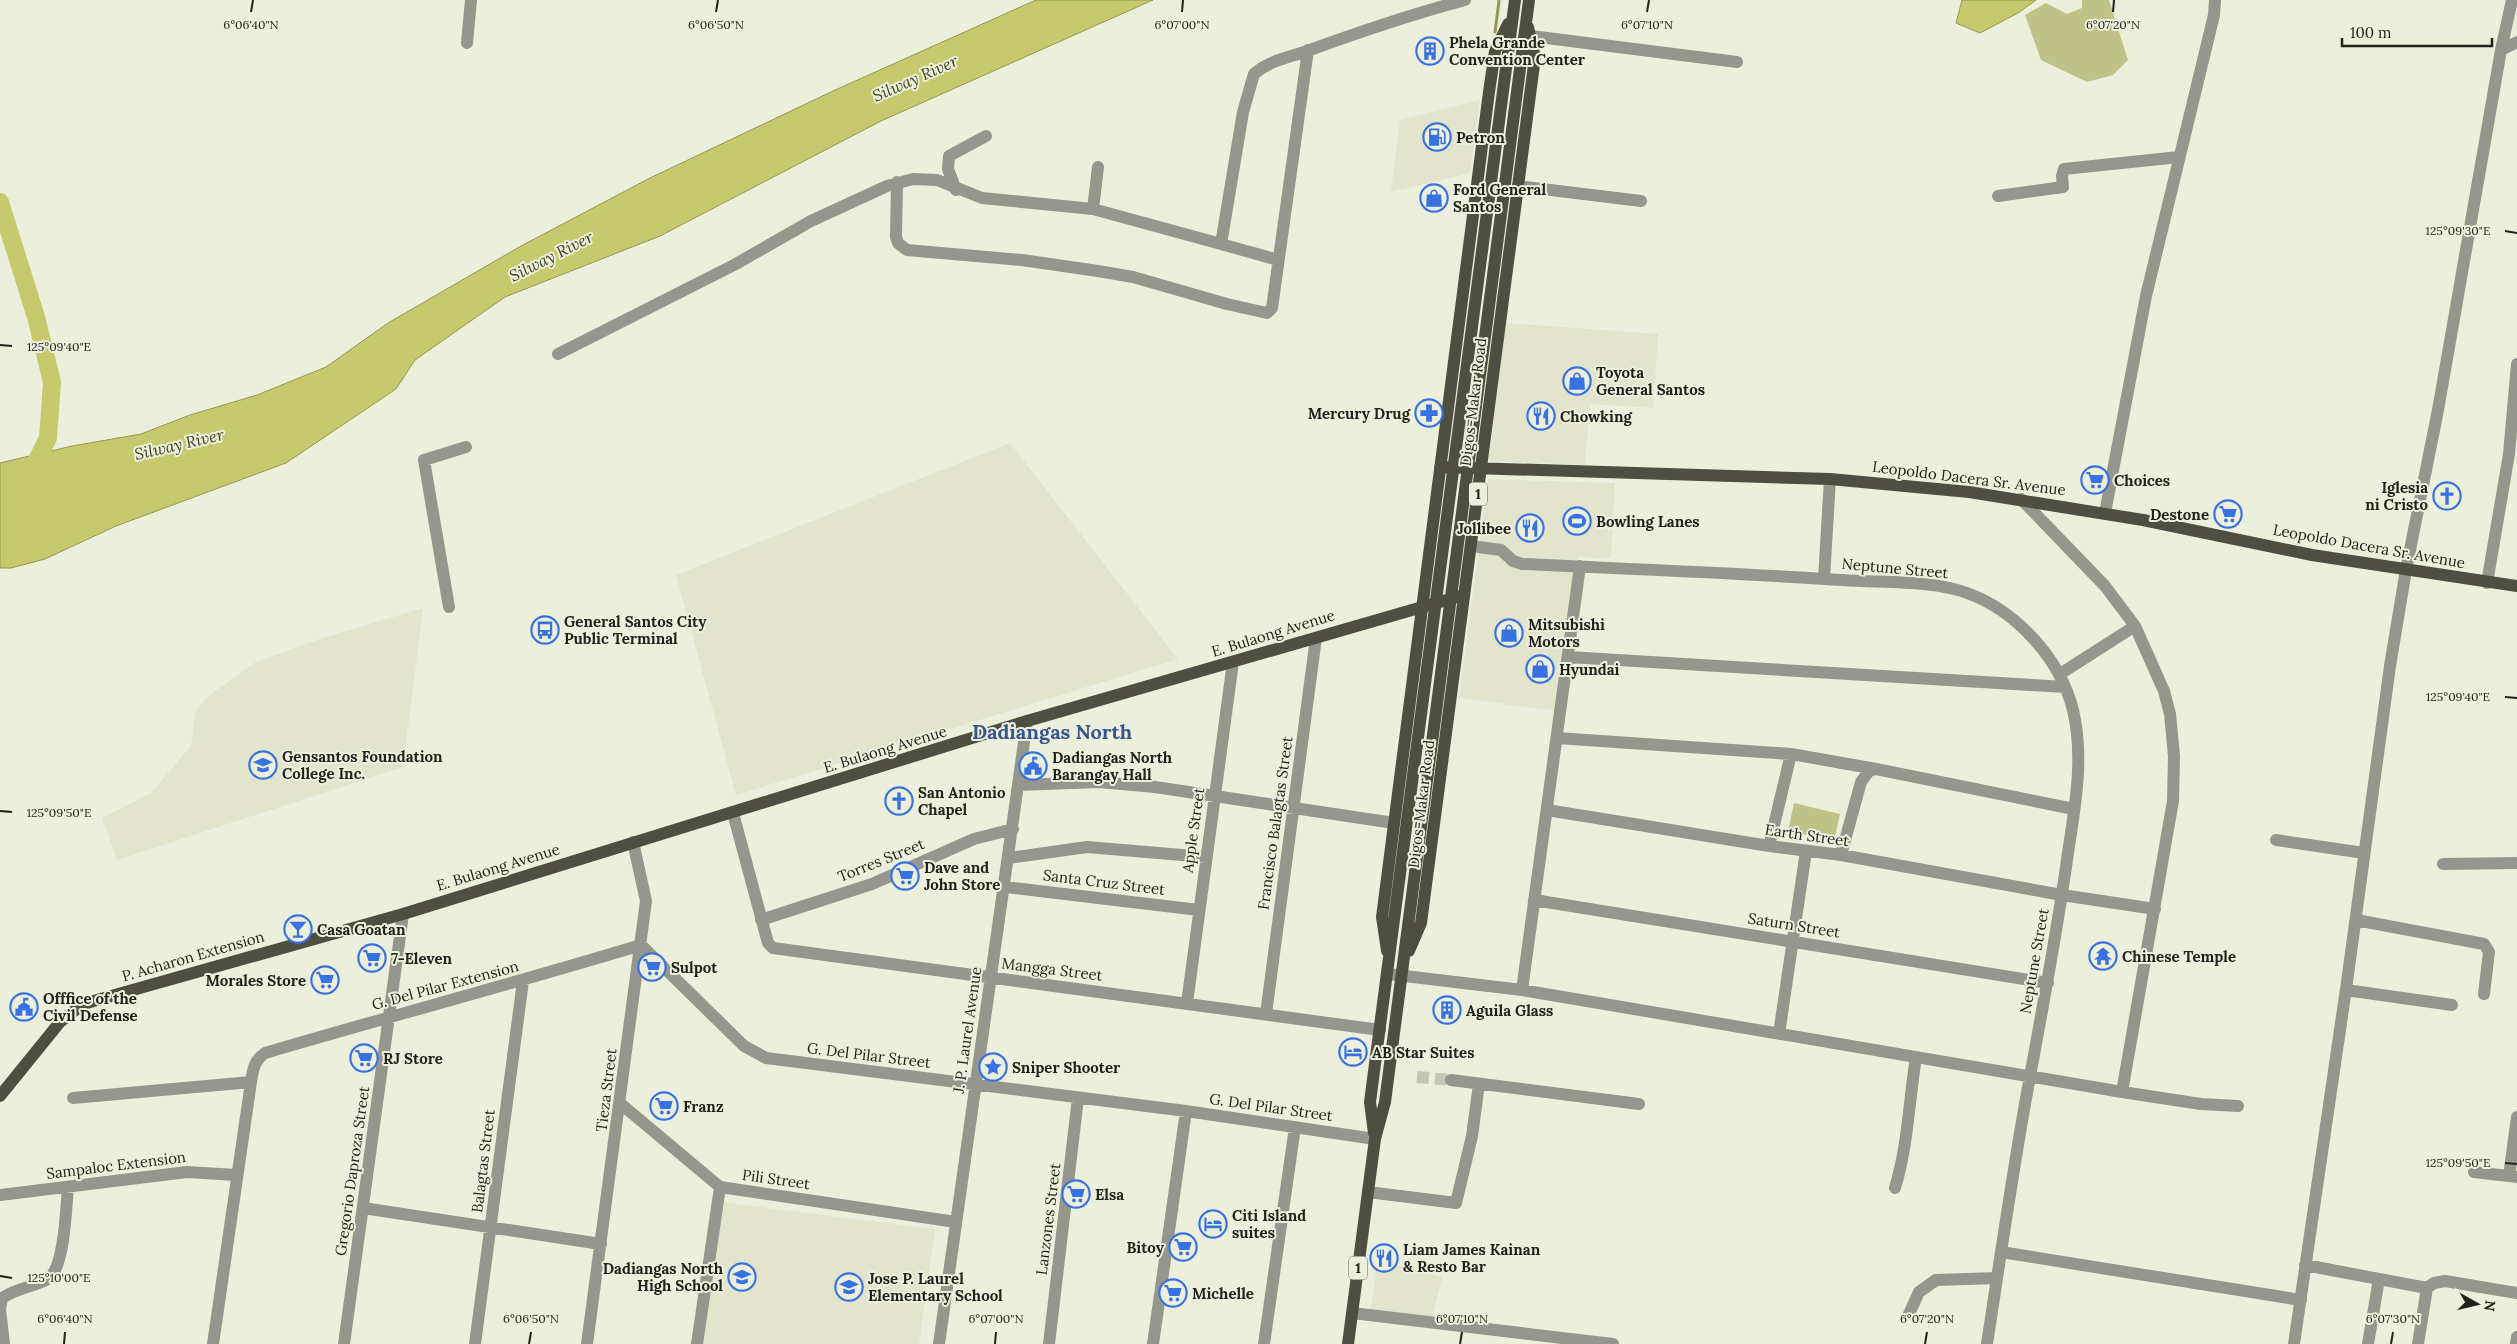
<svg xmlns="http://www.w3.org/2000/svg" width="2517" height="1344" font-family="Lora,serif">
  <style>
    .built { fill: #e2e5cb }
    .green { fill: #bfc387 }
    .water { fill: #c5cb6d; stroke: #949854 }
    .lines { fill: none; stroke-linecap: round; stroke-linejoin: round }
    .stream { stroke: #949854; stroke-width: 3 }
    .river { stroke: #c5cb6d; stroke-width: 18 }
    .minor-tunnel { stroke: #c4c6b6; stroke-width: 12; stroke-dasharray: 12 6; stroke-linecap: butt }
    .minor { stroke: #95968e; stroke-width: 12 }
    .major { stroke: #4e4f42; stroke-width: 12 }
    .ticks { fill: none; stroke: #21221b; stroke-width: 2 }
    .labels { text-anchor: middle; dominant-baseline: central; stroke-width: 4; stroke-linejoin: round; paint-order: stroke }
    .shield { fill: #edefdd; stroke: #5e6055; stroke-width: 1 }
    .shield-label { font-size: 14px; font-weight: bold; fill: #21221b }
    .poi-label { font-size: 15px; font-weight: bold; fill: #21221b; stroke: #edefdd; text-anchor: start }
    .street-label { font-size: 15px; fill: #21221b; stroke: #edefdd }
    .water-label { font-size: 16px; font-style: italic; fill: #42441d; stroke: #edefdd }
    .district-label { font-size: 20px; font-weight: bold; fill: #36548d; stroke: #edefdd }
    .ticks-label { font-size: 12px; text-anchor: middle; fill: #21221b; stroke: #edefdd; stroke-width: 4; stroke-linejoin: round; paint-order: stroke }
  </style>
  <rect width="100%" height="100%" fill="#edefdd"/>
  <path class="built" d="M1480 100 1470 173 1391 192 1400 120Z
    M1506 323 1658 334 1653 408 1590 404 1585 465 1489 461Z
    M1010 443 1178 659 736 795 676 575Z
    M1488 479 1615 483 1611 559 1578 557 1557 711 1459 698Z
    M423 608 403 767 117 860 102 818 151 793 191 746 196 710 207 697 256 662 320 639Z
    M720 1202 935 1229 919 1344H702Z
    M1378 1260 1442 1277 1431 1323 1370 1313Z"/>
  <path class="green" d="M2082 0H2109L2128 60 2113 75 2087 82 2041 60 2025 15 2046 3 2067 14 2082 8Z
    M1794 803 1840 814 1834 841 1788 831Z"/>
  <path class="water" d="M1036 0H1153L881 121 660 236 505 297 415 360 396 389 286 463 116 526 45 559 11 568H0V463L72 446 141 434 190 415 257 395 326 367 388 323 521 246 650 178 833 91Z
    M1962 0H2036L2018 13 1980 33 1956 23Z"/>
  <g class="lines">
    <path class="stream" d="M1495 32 1499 1"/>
    <path class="river" d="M0 202 36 317 52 382 48 438 30 474"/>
    <path class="minor-tunnel" d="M1417 1077 1451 1080"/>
    <path class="minor" d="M1531 36 1737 62
      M467 43 471 0
      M2501 50 2517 42
      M897 182 896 237 898 243 907 250 1022 260 1098 271 1133 277 1227 304 1267 313 1272 308 1308 50
      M1518 186 1641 201
      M956 190 948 169 949 156 986 136
      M1998 196 2063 187 2062 176 2064 169 2179 157
      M1093 209 1098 167
      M1221 244 1278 260
      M558 354 734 265 811 221 887 186 913 179 937 180 982 198 1093 209 1221 244 1243 112 1254 74C1270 60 1291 57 1310 50 1362 31 1413 14 1465 0
      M2021 499 2105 586 2135 626 2164 691 2170 714 2174 756 2173 801 2122 1092
      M2105 513 2146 296 2214 15 2215 0
      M1471 546 1501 550 1513 561 1522 564C1629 569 1736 573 1843 580 1881 583 1932 580 1967 593 2017 611 2060 659 2073 710 2085 761 2074 810 2067 860 2057 931 2044 1001 2031 1071 2014 1161 2001 1253 1987 1344
      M1824 579 1830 479
      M2487 583 2509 454 2517 364
      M449 607 424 460 466 447
      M1568 657 2065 687
      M2060 674 2135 626
      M1557 738 1791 754 1769 846
      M1791 754 1876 769
      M1019 785 1099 782 1155 787 1394 823
      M1547 810 1769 846 1841 855 2062 895 2155 909
      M733 813 765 932 768 943 773 948 1380 1030
      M2276 840 2364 853
      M1841 855 1861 782 1869 771 1876 769 2074 809
      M1009 858 1087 847 1206 857
      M2443 864 2517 863
      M1005 887 1199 910
      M1534 900 2048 983
      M761 920 872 884 974 839 1013 829
      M2356 920 2484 944 2489 952 2484 994
      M1388 974 1522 990 2122 1092 2201 1104 2238 1106
      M1522 990 1580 566
      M2346 990 2452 1005
      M1187 1003 1233 662
      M1266 1014 1316 638
      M1779 1034 1806 851
      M1451 1080 1639 1104
      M73 1098 251 1082
      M621 1104 720 1187 956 1222
      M2474 1172 2517 1177
      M2509 1176 2517 1117
      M1895 1188C1908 1145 1909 1101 1916 1057
      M1368 1192 1456 1203 1472 1136 1479 1084
      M0 1195 187 1172 236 1175
      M363 1208 601 1244
      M2001 1252 2301 1300
      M2305 1265 2427 1288 2434 1283 2445 1281 2517 1293
      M1352 1313 1613 1344
      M1909 1314 1919 1292 1936 1280 1997 1278
      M4 1344 0 1309 2 1298C17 1288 33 1287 48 1279 65 1268 66 1206 68 1187
      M213 1344 251 1082C253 1069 254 1061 265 1053 390 1016 516 983 641 945L744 1046 766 1058 1186 1111 1375 1139
      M344 1344 403 914
      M475 1344 523 981
      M587 1344 646 901 633 842
      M697 1344 720 1187
      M939 1344 1027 721
      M1049 1344 1078 1098
      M1153 1344 1186 1111
      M1264 1344 1295 1127
      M2294 1344 2347 982 2390 666 2406 570 2438 410 2501 50 2512 0
      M2368 1344 2379 1279
      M2418 1344 2427 1288
      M2516 1344 2517 1337"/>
    <path class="major" d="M1440 467 1830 479 1969 492 2143 520 2312 555 2517 586
      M1387 951 1382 917 1489 92 1495 51 1508 24
      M1409 951 1421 923 1535 57 1528 27
      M0 1096 60 1022 83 1004 403 914 1027 721 1464 595
      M1374 1133 1370 1102 1515 0
      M1348 1344 1375 1139 1385 1102 1529 0"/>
  </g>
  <path class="ticks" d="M251 12 253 0M716 12 718 0M1182 12 1183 0M1647 12 1649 0M2113 12 2114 0M2505 231 2517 233M0 345 12 346M2505 697 2517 698M0 811 12 812M2505 1163 2517 1164M0 1276 12 1278M64 1344 65 1332M529 1344 531 1332M995 1344 996 1332M1460 1344 1462 1332M1925 1344 1927 1332M2391 1344 2393 1332"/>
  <defs>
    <g id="building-ring" transform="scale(1.4375)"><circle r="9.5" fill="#edefdd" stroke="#3872e1" stroke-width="1.5"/><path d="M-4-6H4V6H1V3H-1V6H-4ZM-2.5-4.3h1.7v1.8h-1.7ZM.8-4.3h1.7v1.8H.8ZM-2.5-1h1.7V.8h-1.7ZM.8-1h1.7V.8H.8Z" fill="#3872e1"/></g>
    <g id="fuel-ring" transform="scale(1.4375)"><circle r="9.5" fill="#edefdd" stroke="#3872e1" stroke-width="1.5"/><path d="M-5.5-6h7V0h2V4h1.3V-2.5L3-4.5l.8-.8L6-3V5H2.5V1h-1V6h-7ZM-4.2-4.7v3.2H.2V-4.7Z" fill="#3872e1"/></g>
    <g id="shop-ring" transform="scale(1.4375)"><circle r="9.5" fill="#edefdd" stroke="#3872e1" stroke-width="1.5"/><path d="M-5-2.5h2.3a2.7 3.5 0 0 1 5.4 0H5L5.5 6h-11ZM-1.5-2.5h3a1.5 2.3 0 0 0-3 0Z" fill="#3872e1"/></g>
    <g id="pharmacy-ring" transform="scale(1.4375)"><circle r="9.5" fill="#edefdd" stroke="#3872e1" stroke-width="1.5"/><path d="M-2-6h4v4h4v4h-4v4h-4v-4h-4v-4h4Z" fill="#3872e1"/></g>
    <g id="restaurant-ring" transform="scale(1.4375)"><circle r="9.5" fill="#edefdd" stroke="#3872e1" stroke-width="1.5"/><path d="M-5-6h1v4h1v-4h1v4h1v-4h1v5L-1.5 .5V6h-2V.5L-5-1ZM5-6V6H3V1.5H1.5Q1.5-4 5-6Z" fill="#3872e1"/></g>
    <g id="supermarket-ring" transform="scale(1.4375)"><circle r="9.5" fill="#edefdd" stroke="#3872e1" stroke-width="1.5"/><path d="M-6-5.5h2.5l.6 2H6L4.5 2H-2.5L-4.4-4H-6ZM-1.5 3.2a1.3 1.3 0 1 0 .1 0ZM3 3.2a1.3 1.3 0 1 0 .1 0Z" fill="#3872e1"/></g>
    <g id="church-ring" transform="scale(1.4375)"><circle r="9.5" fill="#edefdd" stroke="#3872e1" stroke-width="1.5"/><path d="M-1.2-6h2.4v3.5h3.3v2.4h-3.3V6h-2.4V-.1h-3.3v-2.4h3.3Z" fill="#3872e1"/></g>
    <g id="stadium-ring" transform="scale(1.4375)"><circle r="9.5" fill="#edefdd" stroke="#3872e1" stroke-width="1.5"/><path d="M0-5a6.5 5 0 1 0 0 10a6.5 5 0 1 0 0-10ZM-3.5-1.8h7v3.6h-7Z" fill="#3872e1"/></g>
    <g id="bus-ring" transform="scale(1.4375)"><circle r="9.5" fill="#edefdd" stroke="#3872e1" stroke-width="1.5"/><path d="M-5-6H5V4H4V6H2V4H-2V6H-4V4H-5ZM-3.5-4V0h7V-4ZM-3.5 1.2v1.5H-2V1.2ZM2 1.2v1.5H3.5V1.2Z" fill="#3872e1"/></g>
    <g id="university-ring" transform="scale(1.4375)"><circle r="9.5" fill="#edefdd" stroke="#3872e1" stroke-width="1.5"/><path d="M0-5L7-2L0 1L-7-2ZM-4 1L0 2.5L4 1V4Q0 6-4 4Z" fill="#3872e1"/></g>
    <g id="civic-ring" transform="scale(1.4375)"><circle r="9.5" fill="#edefdd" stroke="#3872e1" stroke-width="1.5"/><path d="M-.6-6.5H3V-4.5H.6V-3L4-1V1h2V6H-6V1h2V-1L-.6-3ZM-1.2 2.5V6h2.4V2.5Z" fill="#3872e1"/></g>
    <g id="bar-ring" transform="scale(1.4375)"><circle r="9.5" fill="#edefdd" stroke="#3872e1" stroke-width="1.5"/><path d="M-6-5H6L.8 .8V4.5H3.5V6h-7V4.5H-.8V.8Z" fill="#3872e1"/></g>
    <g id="temple-ring" transform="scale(1.4375)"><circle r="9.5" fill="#edefdd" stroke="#3872e1" stroke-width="1.5"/><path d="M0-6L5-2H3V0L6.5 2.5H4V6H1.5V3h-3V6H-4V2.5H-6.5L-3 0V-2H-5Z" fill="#3872e1"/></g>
    <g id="hotel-ring" transform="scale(1.4375)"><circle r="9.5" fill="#edefdd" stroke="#3872e1" stroke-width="1.5"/><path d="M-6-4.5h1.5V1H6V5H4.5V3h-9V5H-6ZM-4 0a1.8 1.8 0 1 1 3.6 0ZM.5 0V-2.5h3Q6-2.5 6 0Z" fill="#3872e1"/></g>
    <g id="sight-ring" transform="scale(1.4375)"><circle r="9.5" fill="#edefdd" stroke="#3872e1" stroke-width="1.5"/><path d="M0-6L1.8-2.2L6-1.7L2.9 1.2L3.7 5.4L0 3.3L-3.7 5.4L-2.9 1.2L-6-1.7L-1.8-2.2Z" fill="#3872e1"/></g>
    <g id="school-ring" transform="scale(1.4375)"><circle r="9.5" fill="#edefdd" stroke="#3872e1" stroke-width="1.5"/><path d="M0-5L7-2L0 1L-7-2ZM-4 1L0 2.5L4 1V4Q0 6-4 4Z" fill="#3872e1"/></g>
  </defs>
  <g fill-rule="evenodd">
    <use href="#building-ring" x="1430" y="51"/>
    <use href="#fuel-ring" x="1437" y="137"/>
    <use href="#shop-ring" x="1434" y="198"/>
    <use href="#shop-ring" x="1577" y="381"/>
    <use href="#pharmacy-ring" x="1429" y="413"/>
    <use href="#restaurant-ring" x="1541" y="416"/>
    <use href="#supermarket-ring" x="2095" y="480"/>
    <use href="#church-ring" x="2447" y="496"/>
    <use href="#supermarket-ring" x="2228" y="514"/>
    <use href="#stadium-ring" x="1577" y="521"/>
    <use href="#restaurant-ring" x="1530" y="528"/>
    <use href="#bus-ring" x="545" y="630"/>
    <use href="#shop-ring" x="1509" y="633"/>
    <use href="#shop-ring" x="1540" y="669"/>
    <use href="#university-ring" x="263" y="765"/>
    <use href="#civic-ring" x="1033" y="766"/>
    <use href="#church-ring" x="899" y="801"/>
    <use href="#supermarket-ring" x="905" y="876"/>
    <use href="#bar-ring" x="298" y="929"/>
    <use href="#temple-ring" x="2103" y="956"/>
    <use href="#supermarket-ring" x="372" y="958"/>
    <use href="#supermarket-ring" x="652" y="967"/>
    <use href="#supermarket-ring" x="325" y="980"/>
    <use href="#civic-ring" x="24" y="1007"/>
    <use href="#building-ring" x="1447" y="1010"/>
    <use href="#hotel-ring" x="1353" y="1052"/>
    <use href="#supermarket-ring" x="364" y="1058"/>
    <use href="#sight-ring" x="993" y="1067"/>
    <use href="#supermarket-ring" x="664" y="1106"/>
    <use href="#supermarket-ring" x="1076" y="1194"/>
    <use href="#hotel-ring" x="1213" y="1224"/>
    <use href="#supermarket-ring" x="1183" y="1247"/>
    <use href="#restaurant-ring" x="1384" y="1258"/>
    <use href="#school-ring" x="742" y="1277"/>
    <use href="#school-ring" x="849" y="1287"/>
    <use href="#supermarket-ring" x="1173" y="1293"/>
  </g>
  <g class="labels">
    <g class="shield">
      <rect x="1469" y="482.5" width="18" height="23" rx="4"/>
      <rect x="1349" y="1256.5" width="18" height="23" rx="4"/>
    </g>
    <g class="shield-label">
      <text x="1478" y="494">1</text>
      <text x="1358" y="1268">1</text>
    </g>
    <g class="poi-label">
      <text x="1449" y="42">Phela Grande<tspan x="1449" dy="17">Convention Center</tspan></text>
      <text x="1456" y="137">Petron</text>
      <text x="1453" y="189">Ford General<tspan x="1453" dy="17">Santos</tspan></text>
      <text x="1596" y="372">Toyota<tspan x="1596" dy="17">General Santos</tspan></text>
      <text x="1410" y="413" text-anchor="end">Mercury Drug</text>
      <text x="1560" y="416">Chowking</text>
      <text x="2114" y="480">Choices</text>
      <text x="2428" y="487" text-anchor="end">Iglesia<tspan x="2428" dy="17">ni Cristo</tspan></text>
      <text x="2209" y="514" text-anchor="end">Destone</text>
      <text x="1596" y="521">Bowling Lanes</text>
      <text x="1511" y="528" text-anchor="end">Jollibee</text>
      <text x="564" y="621">General Santos City<tspan x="564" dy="17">Public Terminal</tspan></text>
      <text x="1528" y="624">Mitsubishi<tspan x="1528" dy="17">Motors</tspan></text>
      <text x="1559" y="669">Hyundai</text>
      <text x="282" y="756">Gensantos Foundation<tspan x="282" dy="17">College Inc.</tspan></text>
      <text x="1052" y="757">Dadiangas North<tspan x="1052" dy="17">Barangay Hall</tspan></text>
      <text x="918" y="792">San Antonio<tspan x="918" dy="17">Chapel</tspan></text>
      <text x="924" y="867">Dave and<tspan x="924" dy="17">John Store</tspan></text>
      <text x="317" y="929">Casa Goatan</text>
      <text x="2122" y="956">Chinese Temple</text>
      <text x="391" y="958">7-Eleven</text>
      <text x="671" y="967">Sulpot</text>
      <text x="306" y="980" text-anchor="end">Morales Store</text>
      <text x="43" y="998">Offfice of the<tspan x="43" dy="17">Civil Defense</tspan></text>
      <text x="1466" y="1010">Aguila Glass</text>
      <text x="1372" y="1052">AB Star Suites</text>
      <text x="383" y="1058">RJ Store</text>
      <text x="1012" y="1067">Sniper Shooter</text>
      <text x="683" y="1106">Franz</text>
      <text x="1095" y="1194">Elsa</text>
      <text x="1232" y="1215">Citi Island<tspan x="1232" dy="17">suites</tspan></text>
      <text x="1164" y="1247" text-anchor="end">Bitoy</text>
      <text x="1403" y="1249">Liam James Kainan<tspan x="1403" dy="17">&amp; Resto Bar</tspan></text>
      <text x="723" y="1268" text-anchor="end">Dadiangas North<tspan x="723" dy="17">High School</tspan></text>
      <text x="868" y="1278">Jose P. Laurel<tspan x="868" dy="17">Elementary School</tspan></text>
      <text x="1192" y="1293">Michelle</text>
    </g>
    <g class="street-label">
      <text transform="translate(1473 402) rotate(-83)">Digos-Makar Road</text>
      <text transform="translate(1969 478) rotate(7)">Leopoldo Dacera Sr. Avenue</text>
      <text transform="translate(2369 546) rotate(10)">Leopoldo Dacera Sr. Avenue</text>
      <text transform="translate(1895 568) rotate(5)">Neptune Street</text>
      <text transform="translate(1273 633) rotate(-17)">E. Bulaong Avenue</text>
      <text transform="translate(885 749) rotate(-17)">E. Bulaong Avenue</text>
      <text transform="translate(1421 804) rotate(-83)">Digos-Makar Road</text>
      <text transform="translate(1275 823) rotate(-82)">Francisco Balagtas Street</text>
      <text transform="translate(1193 830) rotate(-82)">Apple Street</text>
      <text transform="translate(1807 835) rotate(8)">Earth Street</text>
      <text transform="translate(881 860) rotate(-22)">Torres Street</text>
      <text transform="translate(498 867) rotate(-17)">E. Bulaong Avenue</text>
      <text transform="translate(1104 882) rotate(7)">Santa Cruz Street</text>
      <text transform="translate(1794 925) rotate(9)">Saturn Street</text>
      <text transform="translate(193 956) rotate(-16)">P. Acharon Extension</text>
      <text transform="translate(2034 961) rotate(-80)">Neptune Street</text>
      <text transform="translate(1052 969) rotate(7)">Mangga Street</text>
      <text transform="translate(445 985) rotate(-15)">G. Del Pilar Extension</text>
      <text transform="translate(967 1030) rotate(-82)">J. P. Laurel Avenue</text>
      <text transform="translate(869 1055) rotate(7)">G. Del Pilar Street</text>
      <text transform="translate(606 1090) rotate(-83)">Tieza Street</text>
      <text transform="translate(1271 1107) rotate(8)">G. Del Pilar Street</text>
      <text transform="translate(483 1161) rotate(-83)">Balagtas Street</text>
      <text transform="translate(116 1165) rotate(-7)">Sampaloc Extension</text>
      <text transform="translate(352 1171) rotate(-82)">Gregorio Daproza Street</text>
      <text transform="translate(776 1179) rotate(8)">Pili Street</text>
      <text transform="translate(1048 1219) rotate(-83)">Lanzones Street</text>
    </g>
    <g class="water-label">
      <text transform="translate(915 78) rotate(-24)">Silway River</text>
      <text transform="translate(551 256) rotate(-27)">Silway River</text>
      <text transform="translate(179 444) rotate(-13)">Silway River</text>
    </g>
    <g class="district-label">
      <text x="1052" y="731">Dadiangas North</text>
    </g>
  </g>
  <g class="ticks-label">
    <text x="251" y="29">6°06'40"N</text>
    <text x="716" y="29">6°06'50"N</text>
    <text x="1182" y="29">6°07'00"N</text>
    <text x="1647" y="29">6°07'10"N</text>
    <text x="2113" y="29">6°07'20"N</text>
    <text x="2458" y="235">125°09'30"E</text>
    <text x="59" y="351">125°09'40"E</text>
    <text x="2458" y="701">125°09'40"E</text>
    <text x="59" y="817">125°09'50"E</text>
    <text x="2458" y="1167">125°09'50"E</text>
    <text x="59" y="1282">125°10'00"E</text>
    <text x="65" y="1323">6°06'40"N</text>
    <text x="531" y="1323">6°06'50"N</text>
    <text x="996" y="1323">6°07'00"N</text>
    <text x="1462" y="1323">6°07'10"N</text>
    <text x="1927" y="1323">6°07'20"N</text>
    <text x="2393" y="1323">6°07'30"N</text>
  </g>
  <g transform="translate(2477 1304) rotate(98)" stroke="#edefdd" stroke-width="4" paint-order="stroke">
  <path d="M0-4L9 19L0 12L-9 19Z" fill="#21221b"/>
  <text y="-8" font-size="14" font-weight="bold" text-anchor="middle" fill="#21221b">N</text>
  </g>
  <path d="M2342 38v8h150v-8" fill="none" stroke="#21221b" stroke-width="2.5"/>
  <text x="2350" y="38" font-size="15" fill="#21221b" stroke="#edefdd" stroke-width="4" paint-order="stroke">100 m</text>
</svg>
